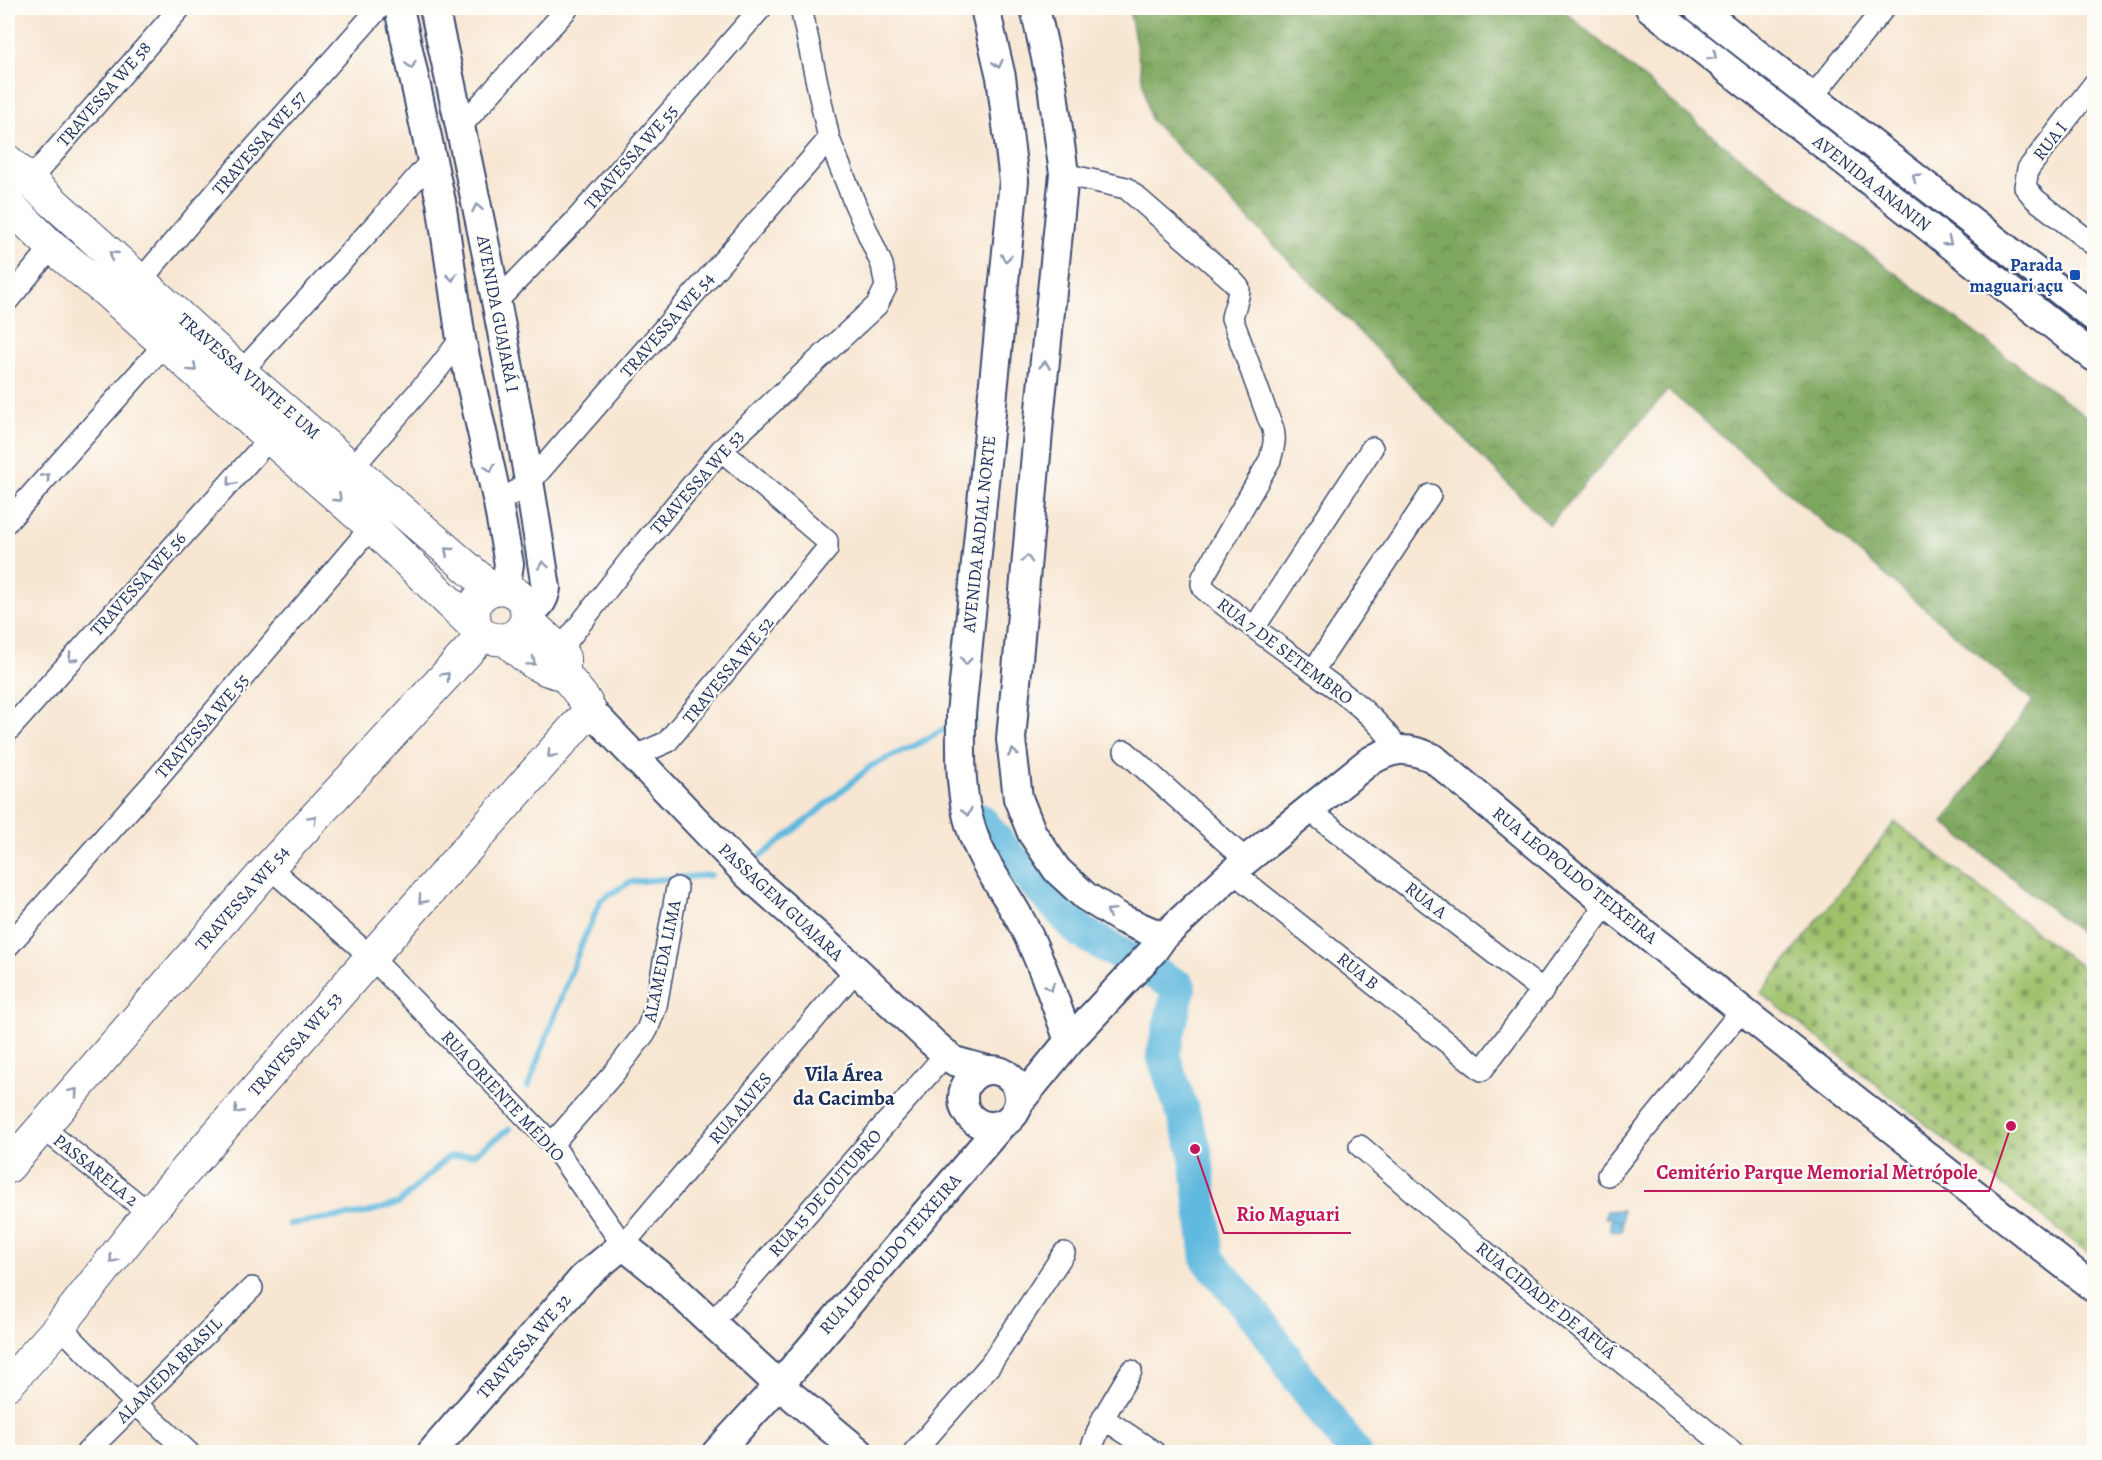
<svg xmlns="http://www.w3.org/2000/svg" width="2102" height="1460" font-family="Alegreya,serif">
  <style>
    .forest { fill: url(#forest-crowns); stroke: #4c6b5e; stroke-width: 1.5 }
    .cemetery { fill: url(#cemetery-stones); stroke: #5c7864; stroke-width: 1.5 }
    .water { fill: url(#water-waves); stroke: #3e749e; stroke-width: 1.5 }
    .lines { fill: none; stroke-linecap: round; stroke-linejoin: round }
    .stream { stroke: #61b9de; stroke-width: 6 }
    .river { stroke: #61b9de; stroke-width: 34 }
    .street-casing { stroke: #3c4a6f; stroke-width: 24 }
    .secondary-casing { stroke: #3c4a6f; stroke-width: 32 }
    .primary-casing { stroke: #3c4a6f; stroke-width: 34 }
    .street { stroke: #fff; stroke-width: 21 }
    .secondary { stroke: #fff; stroke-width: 28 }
    .primary { stroke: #fff; stroke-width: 32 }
    .oneway { stroke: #8d97ae }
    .transit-dot { fill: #1a4fb4; stroke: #fdfcf7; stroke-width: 2 }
    .labels { text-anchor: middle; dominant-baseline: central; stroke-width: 4.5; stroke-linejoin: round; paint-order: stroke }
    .street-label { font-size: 18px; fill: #1b2f5e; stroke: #fdfcf7 }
    .transit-label { font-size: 18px; font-weight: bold; fill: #164399; stroke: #fdfcf7; text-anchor: end }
    .quarter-label { font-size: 21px; font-weight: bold; fill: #1b2f5e; stroke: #fdfcf7 }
    .leader { fill: none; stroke: #c2185b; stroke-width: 2 }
    .callout-dot { fill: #c2185b; stroke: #fdfcf7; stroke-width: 2 }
    .callout-label { font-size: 20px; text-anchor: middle; font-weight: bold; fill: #c2185b; stroke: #fdfcf7; stroke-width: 4.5; stroke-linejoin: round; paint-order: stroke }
  </style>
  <defs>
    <pattern id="forest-crowns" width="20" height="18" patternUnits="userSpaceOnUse" patternTransform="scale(1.5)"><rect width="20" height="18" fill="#7ea75f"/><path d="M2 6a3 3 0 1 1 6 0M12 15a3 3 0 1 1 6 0" fill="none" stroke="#668852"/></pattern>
    <pattern id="cemetery-stones" width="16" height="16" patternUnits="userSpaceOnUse" patternTransform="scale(1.5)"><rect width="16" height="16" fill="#9ec16b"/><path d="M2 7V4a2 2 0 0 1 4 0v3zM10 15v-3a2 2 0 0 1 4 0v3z" fill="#809d5b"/></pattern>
    <pattern id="water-waves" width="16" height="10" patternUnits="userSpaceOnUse" patternTransform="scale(1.5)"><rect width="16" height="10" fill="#61b9de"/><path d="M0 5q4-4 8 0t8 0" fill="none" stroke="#4f97b7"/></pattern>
  </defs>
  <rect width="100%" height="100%" fill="#fdfcf7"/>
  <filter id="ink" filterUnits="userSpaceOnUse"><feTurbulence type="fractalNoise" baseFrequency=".0167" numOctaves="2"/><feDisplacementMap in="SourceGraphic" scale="12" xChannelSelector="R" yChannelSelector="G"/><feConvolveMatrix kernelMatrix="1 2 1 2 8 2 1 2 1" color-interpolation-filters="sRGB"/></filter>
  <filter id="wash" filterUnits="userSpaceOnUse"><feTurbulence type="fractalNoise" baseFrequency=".008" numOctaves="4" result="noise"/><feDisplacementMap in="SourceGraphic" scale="24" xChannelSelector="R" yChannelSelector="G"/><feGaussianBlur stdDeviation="1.35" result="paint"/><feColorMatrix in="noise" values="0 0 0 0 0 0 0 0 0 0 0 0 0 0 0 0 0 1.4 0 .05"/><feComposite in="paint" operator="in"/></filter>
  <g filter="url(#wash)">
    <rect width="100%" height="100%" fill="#f7e6d2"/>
    <path class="forest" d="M1129 8H1560L1721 143 2094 422V944L1943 822 2033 701 1668 390 1549 525 1150 119Z"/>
    <path class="cemetery" d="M1895 822 2094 977V1258L1761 993Z"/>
    <path class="water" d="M1622 1210V1231H1610L1611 1217 1605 1218 1606 1211Z"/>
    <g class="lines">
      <path class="stream" d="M974 727 976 710
        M761 856 812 816 871 766 916 745 953 724
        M528 1087 580 948 601 900 630 882 711 875
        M289 1224 366 1213 399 1203 448 1157 474 1154 510 1129"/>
      <path class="river" d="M980 820 1003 849 1081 932 1179 987 1163 1055 1195 1149 1208 1259 1266 1329 1303 1384 1354 1452"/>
    </g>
  </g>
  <g filter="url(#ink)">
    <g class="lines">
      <g class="street-casing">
        <path id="street" d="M2094 84 2028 169 2025 187 2035 199 2094 245
          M1813 96 1884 8
          M461 126 568 8
          M1064 174 1126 188 1231 279 1239 288C1239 299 1234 307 1232 318L1268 417C1277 434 1275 443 1270 460L1203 577 1202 584 1204 589C1235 614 1267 638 1299 661 1335 688 1373 711 1398 749
          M29 181 180 8
          M141 280 241 163 379 8
          M8 300 52 247
          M496 302 574 222 761 8
          M241 372 385 214 431 161
          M353 467 438 369 461 339
          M498 503 530 482 829 139
          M8 521 165 344
          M1254 628 1372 448
          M560 650 630 560 721 450 877 305 886 287 882 265 855 204 829 139 801 8
          M1313 671 1430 495
          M8 731 270 438
          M1125 751 1246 860
          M635 756 667 742 827 549V541L721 450
          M1309 810 1543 991
          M269 867 371 957 552 1144 623 1245 856 970
          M1233 872 1482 1070 1607 904
          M8 946 159 776 379 518
          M43 1128 149 1213
          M552 1144 614 1073 647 1030 656 1006 677 888
          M1360 1146 1447 1221 1733 1452
          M1608 1175 1742 1010
          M711 1324 938 1063
          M60 1326 136 1404 188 1452
          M1103 1418 1154 1452
          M87 1452 252 1288
          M914 1452 990 1365 1064 1253
          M1090 1452 1103 1418 1131 1371"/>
      </g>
      <g class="secondary-casing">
        <path id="secondary" d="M399 8 441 202 461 339 498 503 509 564 505 589
          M434 8C477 200 517 393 546 588 544 602 538 607 527 615
          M985 8 1001 77 1014 181 961 714C961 751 959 792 971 828 982 864 1006 892 1023 925 1042 962 1055 1002 1069 1041
          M1035 8 1052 85 1064 174 1040 409 1011 739 1018 798 1032 833 1057 870 1085 896 1122 919 1163 937
          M1650 8 2094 357
          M1698 8 2094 317
          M590 710 747 874 856 970 932 1042 954 1061 987 1070
          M963 1098a28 28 0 1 1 56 0a28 28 0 1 1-56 0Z
          M1019 1102 1069 1041 1153 951 1163 937 1246 860 1367 763C1392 747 1406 746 1433 758L1607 904 2094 1288
          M432 1452 584 1277 623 1245 658 1273 779 1385 859 1452
          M717 1452 779 1385 1002 1124"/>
      </g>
      <g class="primary-casing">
        <path id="primary" d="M8 161 241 372 492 589
          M8 204 52 247 107 292 270 438 372 527 483 635C523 654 542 605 511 591 502 587 492 588 484 594 472 602 473 615 476 627
          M506 640C526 657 537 670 564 674
          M8 1167 269 867 483 635
          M8 1384 60 1326 149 1213 371 957 590 710 584 699 564 674V658L560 650 526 619"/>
      </g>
      <use href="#street" class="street"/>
      <use href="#secondary" class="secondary"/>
      <use href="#primary" class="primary"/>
    </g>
    <defs><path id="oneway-chevron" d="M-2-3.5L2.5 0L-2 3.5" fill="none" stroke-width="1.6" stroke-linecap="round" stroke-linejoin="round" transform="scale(1.5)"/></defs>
    <g class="oneway">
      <use href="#oneway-chevron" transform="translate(1713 56) rotate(39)"/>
      <use href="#oneway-chevron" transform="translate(998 64) rotate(77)"/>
      <use href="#oneway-chevron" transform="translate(411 65) rotate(78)"/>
      <use href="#oneway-chevron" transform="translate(1916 177) rotate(-142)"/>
      <use href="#oneway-chevron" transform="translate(477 208) rotate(-101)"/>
      <use href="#oneway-chevron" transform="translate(1948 242) rotate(38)"/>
      <use href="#oneway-chevron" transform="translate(113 255) rotate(-139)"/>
      <use href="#oneway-chevron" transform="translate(1006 258) rotate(96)"/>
      <use href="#oneway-chevron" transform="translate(452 277) rotate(82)"/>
      <use href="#oneway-chevron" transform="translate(1045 365) rotate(-84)"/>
      <use href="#oneway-chevron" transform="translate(193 368) rotate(42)"/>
      <use href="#oneway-chevron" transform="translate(490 468) rotate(77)"/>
      <use href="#oneway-chevron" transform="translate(46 477) rotate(-48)"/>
      <use href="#oneway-chevron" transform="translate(231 482) rotate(132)"/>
      <use href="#oneway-chevron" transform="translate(338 498) rotate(41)"/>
      <use href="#oneway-chevron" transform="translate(448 551) rotate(-139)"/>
      <use href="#oneway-chevron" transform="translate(1027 559) rotate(-85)"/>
      <use href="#oneway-chevron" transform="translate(543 565) rotate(-98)"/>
      <use href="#oneway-chevron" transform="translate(72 658) rotate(132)"/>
      <use href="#oneway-chevron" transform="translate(966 661) rotate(96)"/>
      <use href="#oneway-chevron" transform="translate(532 662) rotate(37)"/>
      <use href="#oneway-chevron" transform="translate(446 676) rotate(-47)"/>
      <use href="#oneway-chevron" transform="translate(1013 753) rotate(-97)"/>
      <use href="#oneway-chevron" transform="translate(551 754) rotate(132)"/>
      <use href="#oneway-chevron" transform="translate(967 812) rotate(78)"/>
      <use href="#oneway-chevron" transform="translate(313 819) rotate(-47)"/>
      <use href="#oneway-chevron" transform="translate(422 900) rotate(132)"/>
      <use href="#oneway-chevron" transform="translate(1110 912) rotate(-148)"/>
      <use href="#oneway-chevron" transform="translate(1050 987) rotate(70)"/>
      <use href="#oneway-chevron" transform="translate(74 1092) rotate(-49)"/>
      <use href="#oneway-chevron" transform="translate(238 1110) rotate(131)"/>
      <use href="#oneway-chevron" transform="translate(113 1259) rotate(128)"/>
    </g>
  </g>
  <rect class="transit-dot" x="2069" y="269" width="12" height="12" rx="3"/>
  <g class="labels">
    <g class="street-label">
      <text transform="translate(104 94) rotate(-49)">TRAVESSA WE 58</text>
      <text transform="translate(2050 141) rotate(-52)">RUA I</text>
      <text transform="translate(259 143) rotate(-49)">TRAVESSA WE 57</text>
      <text transform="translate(631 157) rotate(-49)">TRAVESSA WE 55</text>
      <text transform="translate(1872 183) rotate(38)">AVENIDA ANANIN</text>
      <text transform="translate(498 314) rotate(79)">AVENIDA GUAJARÁ I</text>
      <text transform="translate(667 325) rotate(-49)">TRAVESSA WE 54</text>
      <text transform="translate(249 376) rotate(41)">TRAVESSA VINTE E UM</text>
      <text transform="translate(697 482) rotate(-49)">TRAVESSA WE 53</text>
      <text transform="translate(979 534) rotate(-84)">AVENIDA RADIAL NORTE</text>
      <text transform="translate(138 584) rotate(-48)">TRAVESSA WE 56</text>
      <text transform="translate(1285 651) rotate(37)">RUA 7 DE SETEMBRO</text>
      <text transform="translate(728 670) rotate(-51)">TRAVESSA WE 52</text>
      <text transform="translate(202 726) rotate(-49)">TRAVESSA WE 55</text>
      <text transform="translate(1575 875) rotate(39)">RUA LEOPOLDO TEIXEIRA</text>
      <text transform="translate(242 898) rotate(-49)">TRAVESSA WE 54</text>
      <text transform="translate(1426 900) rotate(38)">RUA A</text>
      <text transform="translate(781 902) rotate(43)">PASSAGEM GUAJARA</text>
      <text transform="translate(662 961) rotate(-78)">ALAMEDA LIMA</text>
      <text transform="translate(1358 971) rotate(39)">RUA B</text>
      <text transform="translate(295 1044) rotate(-49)">TRAVESSA WE 53</text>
      <text transform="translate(503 1096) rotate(47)">RUA ORIENTE MÉDIO</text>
      <text transform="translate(740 1108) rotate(-50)">RUA ALVES</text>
      <text transform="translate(96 1170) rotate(39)">PASSARELA 2</text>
      <text transform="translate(825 1193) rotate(-49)">RUA 15 DE OUTUBRO</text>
      <text transform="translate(890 1254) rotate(-49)">RUA LEOPOLDO TEIXEIRA</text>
      <text transform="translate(1546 1300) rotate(39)">RUA CIDADE DE AFUÁ</text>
      <text transform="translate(524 1346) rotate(-49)">TRAVESSA WE 32</text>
      <text transform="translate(169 1370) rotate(-45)">ALAMEDA BRASIL</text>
    </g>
    <g class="transit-label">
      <text x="2063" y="265">Parada<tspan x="2063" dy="21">maguari açu</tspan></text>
    </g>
    <g class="quarter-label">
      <text x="844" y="1074">Vila Área<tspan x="844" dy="24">da Cacimba</tspan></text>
    </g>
  </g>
  <path class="leader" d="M2011 1126L1989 1191H1644M1195 1149L1224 1233H1351"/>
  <g class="callout-dot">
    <circle cx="2011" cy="1126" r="6"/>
    <circle cx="1195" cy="1149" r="6"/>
  </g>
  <g class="callout-label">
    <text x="1817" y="1179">Cemitério Parque Memorial Metrópole</text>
    <text x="1288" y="1221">Rio Maguari</text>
  </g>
  <rect width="2102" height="1460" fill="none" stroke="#fdfcf7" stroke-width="30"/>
</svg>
